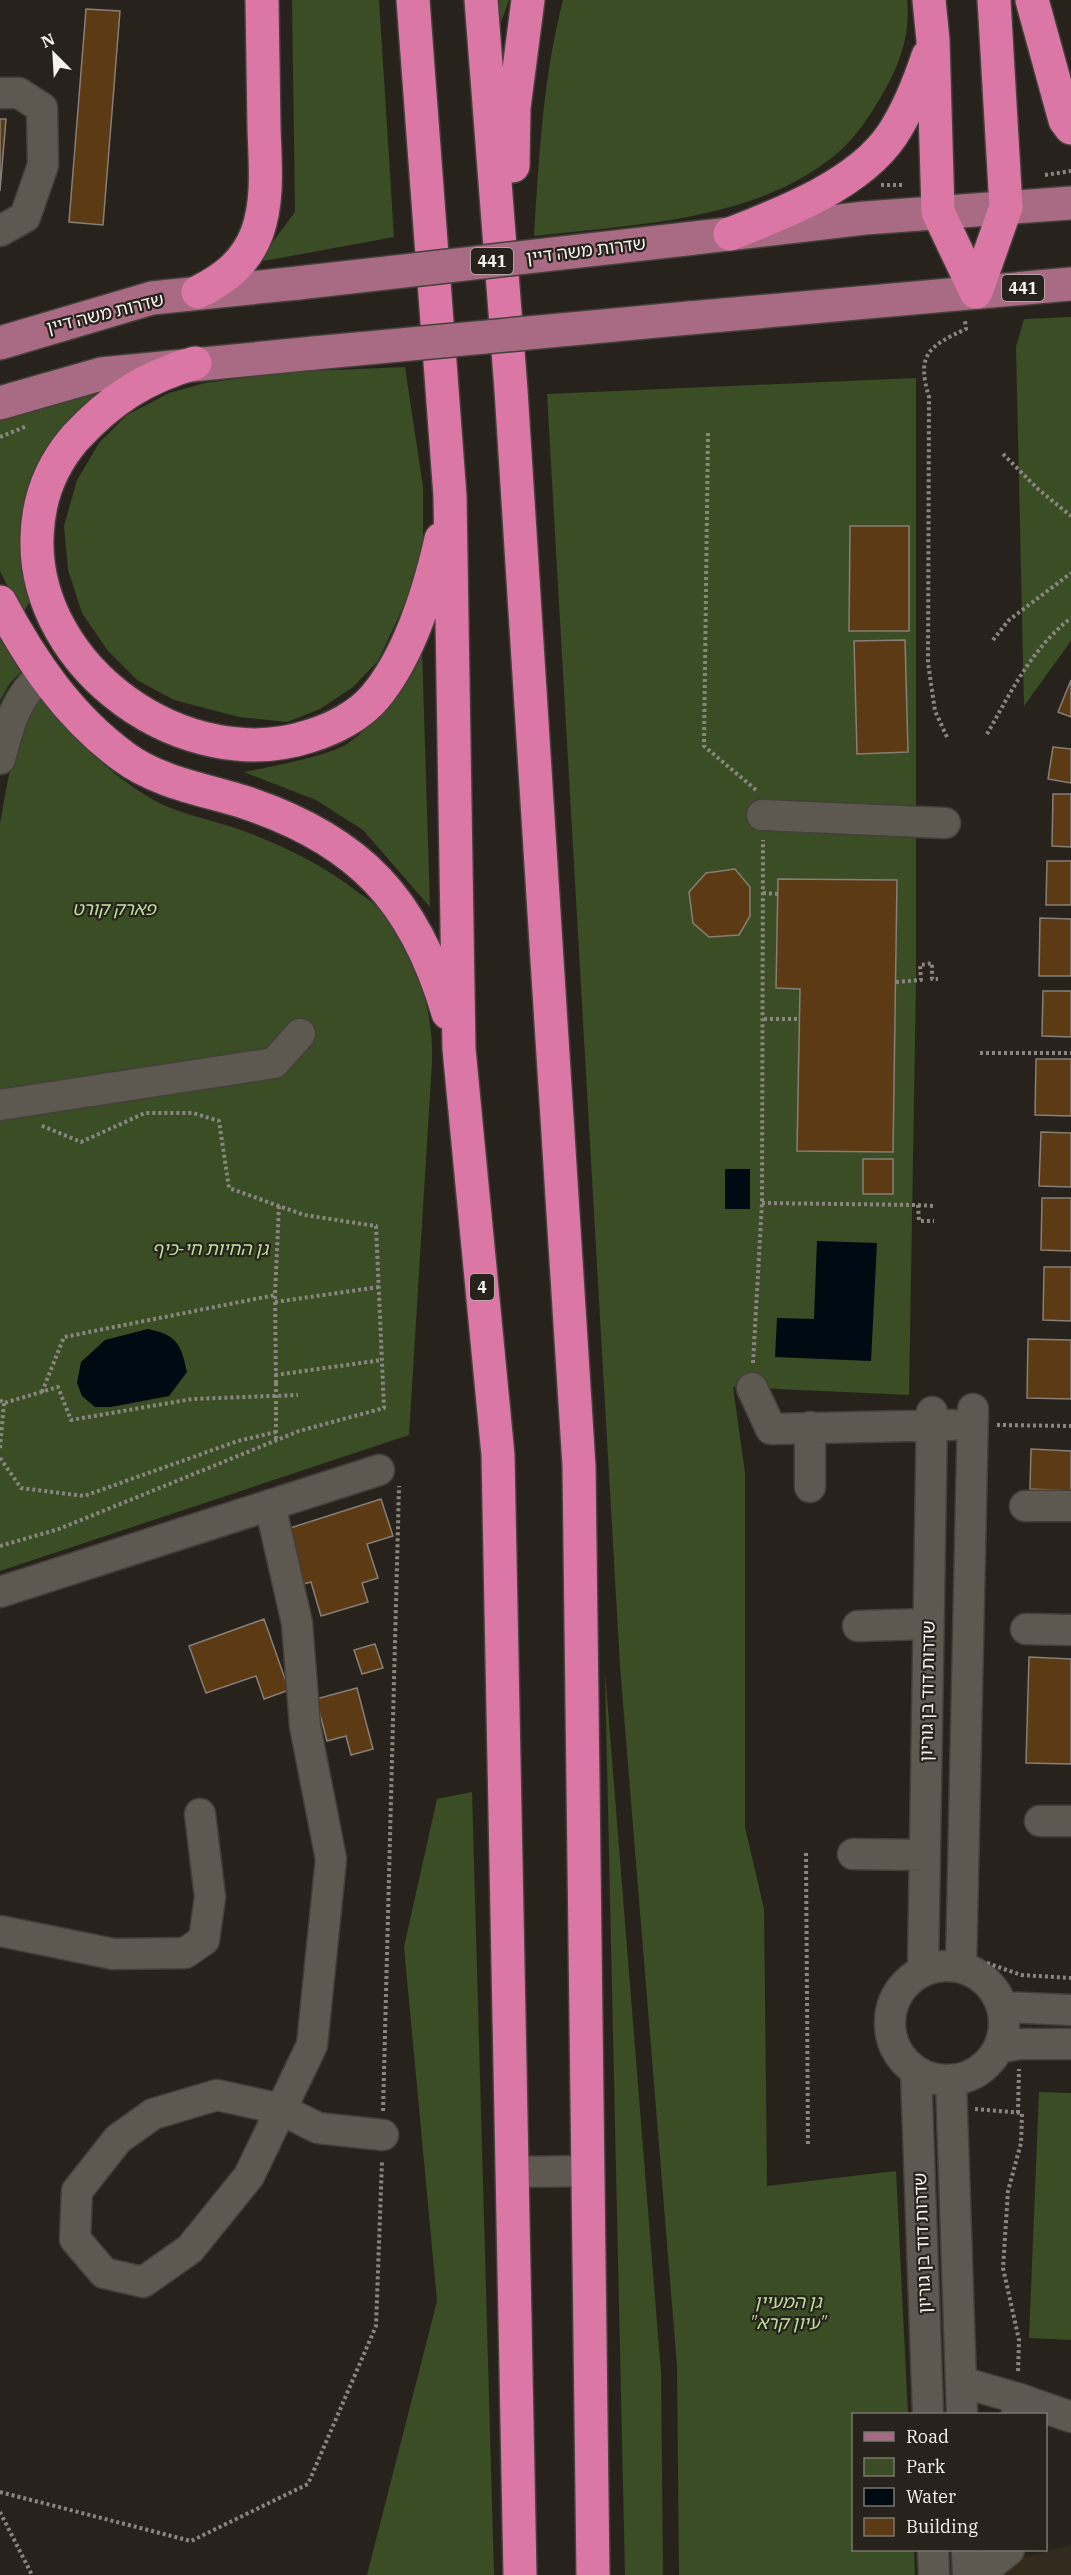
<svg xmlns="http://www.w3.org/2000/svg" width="1071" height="2575" font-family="'IBM Plex Serif','Noto Sans Hebrew',serif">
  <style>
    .built { fill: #322b1e }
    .green { fill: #3a4d24 }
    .water { fill: #000a12 }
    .building { fill: #5c3a14; stroke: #867e77; stroke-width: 1.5 }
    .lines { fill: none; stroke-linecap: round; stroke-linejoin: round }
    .minor-casing { stroke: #433f39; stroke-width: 33 }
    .major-casing { stroke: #433f39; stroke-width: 36 }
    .highway-casing { stroke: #433f39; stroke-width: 36 }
    .path { stroke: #898680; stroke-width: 4; stroke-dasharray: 3 3; stroke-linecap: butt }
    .minor { stroke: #5d5850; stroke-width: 30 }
    .major { stroke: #a86b83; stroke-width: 33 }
    .highway { stroke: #da77a5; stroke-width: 33 }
    .major-bridge-casing { stroke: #433f39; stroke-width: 36; stroke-linecap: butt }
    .path-bridge { stroke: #898680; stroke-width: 4; stroke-dasharray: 3 3; stroke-linecap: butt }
    .major-bridge { stroke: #a86b83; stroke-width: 33 }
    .labels { text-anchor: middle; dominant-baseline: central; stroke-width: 4.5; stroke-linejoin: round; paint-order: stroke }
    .shield { fill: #27231c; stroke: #b8b5af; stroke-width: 1.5 }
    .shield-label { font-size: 16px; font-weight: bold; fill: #f6f3ee }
    .street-label { font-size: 18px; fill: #f6f3ee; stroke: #27231c }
    .park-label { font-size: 18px; font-style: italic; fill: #bde099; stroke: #27231c }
  </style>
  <rect width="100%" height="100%" fill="#27231c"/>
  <path class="built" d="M1071 2545V2575H1003V2563Z"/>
  <path class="green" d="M292 0H379L394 237 258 262 295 212Z
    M498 0H509L500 25Z
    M563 0H907C911 35 899 66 882 95 869 117 855 139 834 156 752 222 634 224 534 236 539 156 543 78 563 0Z
    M1071 317V641L1024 706 1016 347 1024 319Z
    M405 367 423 487V542L411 590 378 661 353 687 320 709 287 722 239 717 174 700 137 680 108 651 82 613 68 570 64 526 77 480 99 443 127 415 169 393 205 383 287 372Z
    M916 378V981L909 1395 733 1387 745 1473V1827L764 1909 767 2183V2186L896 2171 908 2414H854V2550H914L915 2575H679L677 2366 620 1666 547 394Z
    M90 390 105 394C51 448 18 466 24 549 25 563 34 580 32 594 31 601 25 609 22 615L0 571V421Z
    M0 639 22 671 10 683 0 701Z
    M422 649 430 907 363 830 316 800 244 772C266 768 331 755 347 744 381 721 401 682 422 649Z
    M42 697C75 739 106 772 152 799 175 813 212 820 238 829 282 845 322 864 359 893 366 898 375 903 380 910 415 950 434 1009 432 1062L409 1435 0 1571V824C8 780 13 733 42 697Z
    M605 1672 661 2373 663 2575H625Z
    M472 1792 494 2575H367L437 2301 404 1947 437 1799Z
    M1039 2092 1071 2093V2340L1029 2338Z"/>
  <path class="water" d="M725 1169H750V1209H725Z
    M817 1241 877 1243 871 1361 775 1357 777 1318 814 1319Z
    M148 1329C177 1335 181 1344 187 1372L169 1396 111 1407H95L82 1396 77 1383 81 1362 105 1340Z"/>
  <path class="building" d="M86 9 120 11 103 225 69 222Z
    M0 119H6L0 191Z
    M850 526H909V631H849Z
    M905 640 908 752 857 754 854 641Z
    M1071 680V717L1058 712Z
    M1053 747 1071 749V783L1048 779Z
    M1053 794H1071V847L1052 846Z
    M1047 861H1071V905H1046Z
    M735 869 750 887V916L739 935 709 937 693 923 689 892 706 873Z
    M778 879 897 880 893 1152 797 1151 800 989 776 988Z
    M1040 918 1071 919V976H1039Z
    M1043 991H1071V1037L1042 1036Z
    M1036 1059H1071V1116L1035 1115Z
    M1041 1132 1071 1133V1187L1039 1186Z
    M863 1159H893V1194H863Z
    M1042 1198H1071V1251L1041 1250Z
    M1044 1267H1071V1321L1043 1320Z
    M1028 1339 1071 1340V1399L1027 1398Z
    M1031 1449 1071 1451V1491L1030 1489Z
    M381 1499 393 1536 367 1544 378 1578 362 1583 368 1602 321 1616 311 1582 304 1584 287 1529Z
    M264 1619 289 1690 264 1699 256 1676 206 1693 189 1646Z
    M375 1644 383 1668 362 1674 354 1650Z
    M1029 1657 1071 1659V1764L1026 1763Z
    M357 1688 373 1749 351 1755 346 1736 327 1741 316 1699Z"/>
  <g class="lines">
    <g class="minor-casing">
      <path id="minor" d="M0 93H19L42 108 43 165 25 217 0 231
        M0 759C9 726 15 698 42 675
        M762 815 945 823
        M0 1105 274 1063 300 1034
        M752 1388 771 1429 952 1425
        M810 1487V1427
        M270 1505 297 1623 305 1726 331 1859 312 2045 249 2176 190 2249 143 2282 104 2273 75 2239 77 2191 118 2139 153 2114 217 2095 280 2109 318 2128 383 2135
        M1025 1506H1071
        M0 1592 379 1470
        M858 1626 928 1624
        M1026 1629 1071 1630
        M1040 1821H1071
        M853 1854 925 1855
        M0 1931 113 1954 185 1953 204 1940 210 1897 200 1814
        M890 2023a57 57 0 1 1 114 0a57 57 0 1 1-114 0Z
        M961 1967 973 1409
        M923 1970 932 1412
        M1003 2007 1071 2010
        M999 2048 1019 2044H1071
        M916 2072 928 2414
        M951 2081 962 2414
        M513 2172 588 2171
        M961 2382 1017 2398V2414
        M1017 2398 1071 2417
        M933 2550 934 2575
        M967 2550 968 2575
        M978 2575 1009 2550"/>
    </g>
    <g class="major-casing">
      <path id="major" d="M686 239 865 218 1071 203
        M689 318 1071 284
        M0 343 152 298 298 283
        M0 403 101 374 314 353"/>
    </g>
    <g class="highway-casing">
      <path id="highway" d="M413 0 450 496 459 1049 498 1455 520 2575
        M481 0 511 390 579 1466 593 2575
        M929 0 933 40 938 212 976 292
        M1032 0 1065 120 1071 128
        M513 166 514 108 528 0
        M730 234C784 213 859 184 892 135 908 111 919 83 928 56
        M198 292C225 279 246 262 257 233 269 200 265 162 264 128 263 85 263 43 262 0
        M976 292 1006 207 994 0
        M195 363C145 377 110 400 75 438 50 467 38 500 37 537 33 669 186 777 310 736 333 729 359 716 375 697 410 655 429 592 441 539
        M0 602C31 661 69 717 124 757 159 783 207 790 247 803 360 841 415 901 448 1013"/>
    </g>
    <path class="path" d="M1045 175 1071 171
      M881 185H904
      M708 433 704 746 756 790
      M0 437 27 426
      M1003 454 1038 489 1071 516
      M993 640 1009 620 1071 573
      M987 734C1011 692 1032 648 1071 618
      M947 737 935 711 928 663 929 397C916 354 929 346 966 329L965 321
      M763 893 778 894
      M896 982 921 980 920 965 932 963V979H938
      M764 1019H799
      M980 1053H1071
      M762 1203 918 1205 919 1221H934
      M918 1205 934 1206
      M275 1302 379 1287
      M753 1363 762 1203 763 840
      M275 1375 382 1360
      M276 1383 275 1295 279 1206
      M42 1392 64 1337 275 1295
      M0 1400 4 1403 58 1387 71 1420 192 1399 298 1395
      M276 1412V1441
      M997 1425 1071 1426
      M0 1448 4 1403
      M0 1458 21 1488 84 1496 238 1441 276 1432
      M0 1546 59 1529 299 1431 384 1408 376 1226 304 1215 229 1188 219 1121 193 1113H145L81 1142 40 1125
      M806 1853 808 2144
      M987 1963 1021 1975 1071 1978
      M975 2109 1022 2113 1021 2143 1008 2191 1003 2268 1019 2340 1018 2373
      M383 2111 399 1486
      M1018 2113 1019 2069
      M0 2492 191 2541 308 2484 376 2326 382 2161
      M0 2512 32 2575"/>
    <use href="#minor" class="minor"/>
    <use href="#major" class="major"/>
    <use href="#highway" class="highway"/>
    <g class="major-bridge-casing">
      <path id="major-bridge" d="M298 283 686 239
        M314 353 689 318"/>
    </g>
    <path class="path-bridge" d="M276 1383V1412"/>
    <use href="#major-bridge" class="major-bridge"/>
  </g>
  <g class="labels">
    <g class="shield">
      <rect x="471" y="248" width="42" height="26" rx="4.5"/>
      <rect x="1002" y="275" width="42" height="26" rx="4.5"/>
      <rect x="470" y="1274" width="24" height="26" rx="4.5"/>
    </g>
    <g class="shield-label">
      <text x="492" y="261">441</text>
      <text x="1023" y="288">441</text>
      <text x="482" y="1287">4</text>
    </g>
    <g class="street-label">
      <text transform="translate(586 250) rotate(-7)">שדרות משה דיין</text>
      <text transform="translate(105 313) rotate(-14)">שדרות משה דיין</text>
      <text transform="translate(927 1691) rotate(-89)">שדרות דוד בן גוריון</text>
      <text transform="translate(922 2243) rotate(-92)">שדרות דוד בן גוריון</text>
    </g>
    <g class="park-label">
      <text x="114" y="908">פארק קורט</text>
      <text x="210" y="1248">גן החיות חי-כיף</text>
      <text x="788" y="2301">גן המעיין<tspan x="788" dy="21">"עיון קרא"</tspan></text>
    </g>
  </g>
  <rect x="852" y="2413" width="195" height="138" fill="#27231c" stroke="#7a7670" stroke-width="1.5"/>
  <rect x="864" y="2432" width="30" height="9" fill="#a86b83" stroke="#7a7670" stroke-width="1.5"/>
  <text x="906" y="2443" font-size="18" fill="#f6f3ee">Road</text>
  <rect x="864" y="2458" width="30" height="18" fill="#3a4d24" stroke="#7a7670" stroke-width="1.5"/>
  <text x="906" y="2473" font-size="18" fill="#f6f3ee">Park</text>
  <rect x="864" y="2488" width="30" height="18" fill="#000a12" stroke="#7a7670" stroke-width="1.5"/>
  <text x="906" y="2503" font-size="18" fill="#f6f3ee">Water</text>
  <rect x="864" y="2518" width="30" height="18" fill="#5c3a14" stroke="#7a7670" stroke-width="1.5"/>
  <text x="906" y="2533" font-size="18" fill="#f6f3ee">Building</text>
  <g transform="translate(54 54) rotate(336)" stroke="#27231c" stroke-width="4.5" paint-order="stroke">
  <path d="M0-4.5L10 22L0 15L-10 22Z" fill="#f6f3ee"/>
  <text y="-9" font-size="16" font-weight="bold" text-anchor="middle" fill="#f6f3ee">N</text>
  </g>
</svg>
